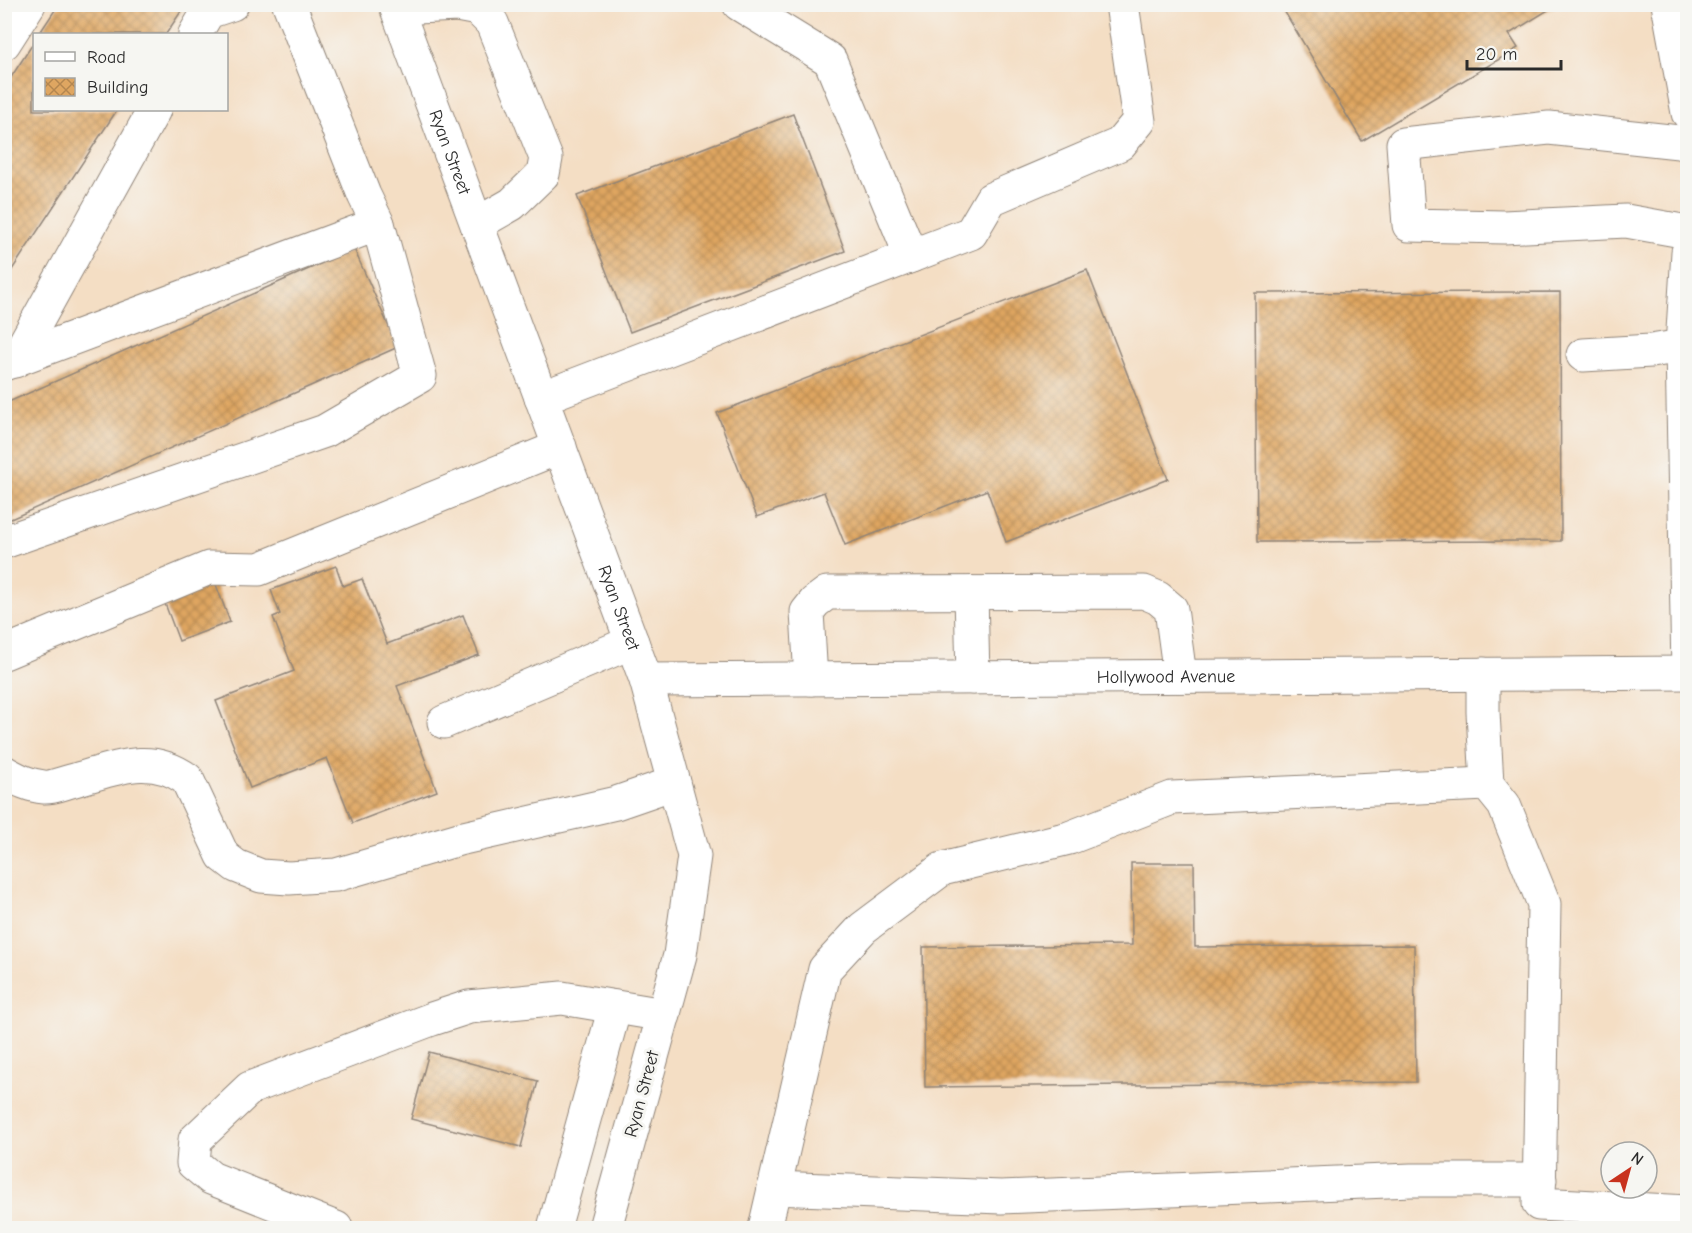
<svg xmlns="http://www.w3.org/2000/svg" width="1692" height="1233" font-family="'Comic Neue',sans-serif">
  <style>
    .building { fill: url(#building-cross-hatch) }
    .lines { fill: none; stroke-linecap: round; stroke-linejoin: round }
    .minor-casing { stroke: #908478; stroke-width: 35 }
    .minor { stroke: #fff; stroke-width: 33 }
    .labels { text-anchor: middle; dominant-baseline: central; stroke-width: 6; stroke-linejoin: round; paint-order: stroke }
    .street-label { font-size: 18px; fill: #2b2b2b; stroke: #f6f6f2 }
  </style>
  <defs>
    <pattern id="building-cross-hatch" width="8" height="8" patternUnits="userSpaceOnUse" patternTransform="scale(1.5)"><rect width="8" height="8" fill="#dfa661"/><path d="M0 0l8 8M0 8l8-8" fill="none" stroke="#b58750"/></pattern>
  </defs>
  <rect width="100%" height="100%" fill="#f6f6f2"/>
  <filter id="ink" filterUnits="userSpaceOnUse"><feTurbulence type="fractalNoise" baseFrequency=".0167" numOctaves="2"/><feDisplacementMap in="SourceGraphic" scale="12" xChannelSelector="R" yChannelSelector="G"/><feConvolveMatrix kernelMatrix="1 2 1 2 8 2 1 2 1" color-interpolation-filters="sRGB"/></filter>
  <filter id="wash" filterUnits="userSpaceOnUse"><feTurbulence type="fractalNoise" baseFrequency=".008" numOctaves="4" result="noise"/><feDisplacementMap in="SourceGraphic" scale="24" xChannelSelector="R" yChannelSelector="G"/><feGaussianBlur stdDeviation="1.35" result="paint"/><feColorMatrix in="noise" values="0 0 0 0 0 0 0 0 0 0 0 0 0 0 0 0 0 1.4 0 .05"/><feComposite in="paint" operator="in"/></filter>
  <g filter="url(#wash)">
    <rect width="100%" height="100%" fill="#f4dec4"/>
    <g id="blocks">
      <path class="building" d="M59 4H186L166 34H39Z
        M1280 4H1558L1509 34 1518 48 1362 141Z
        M34 42V110H117L4 282V88Z
        M793 114 845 251 630 332 577 196Z
        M354 249 398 347 4 522V404Z
        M1087 270 1168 479 1006 542 987 490 845 545 824 492 757 517 717 413Z
        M1560 292 1561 541 1257 542 1255 293Z
        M336 566 343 586 362 579 387 644 463 615 479 655 397 686 437 791 353 823 327 758 250 788 216 701 294 671 273 617 280 614 271 590Z
        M215 582 230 622 179 641 164 601Z
        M1131 863H1194L1195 947 1414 945 1416 1082 925 1087 923 947 1132 945Z
        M429 1052 538 1081 521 1147 411 1119Z"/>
    </g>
  </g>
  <g filter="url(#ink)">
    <use href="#blocks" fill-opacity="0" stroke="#908478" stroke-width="1.5"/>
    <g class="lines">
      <g class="minor-casing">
        <g id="minor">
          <path id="s1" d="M395 4 646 680 694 856 680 955 605 1228"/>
          <path d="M739 4 830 60 911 256"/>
          <path d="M1668 4 1688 113"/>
          <path d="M397 8 457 5 478 9 492 23 546 158 543 174 512 204 477 224"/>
          <path d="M195 34 208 12 232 4"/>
          <path d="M4 43 29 4"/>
          <path d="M1688 143 1549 128 1403 144 1409 225 1504 227 1626 221 1688 232"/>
          <path d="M1688 252 1682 346 1688 673"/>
          <path d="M1583 355 1651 351 1682 346"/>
          <path d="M15 361 154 110"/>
          <path d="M4 364 378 224 364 195 289 4"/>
          <path d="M541 398 971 233 991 199 1120 144 1139 121 1122 4"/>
          <path d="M4 542 325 431 420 376 378 224"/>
          <path d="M971 593 973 678"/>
          <path d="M4 653 209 568 259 569 560 447"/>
          <path d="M1483 674V712L1487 784 1504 805 1544 904 1539 1204 1688 1212"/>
          <path d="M811 679 807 612 815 602 827 593 1144 592 1158 598 1171 609 1180 676"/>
          <path id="s2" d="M646 680 1688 673"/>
          <path d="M444 722 632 642"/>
          <path d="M4 772C17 779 29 786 44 787 52 788 63 783 71 781 113 770 148 751 187 779L223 856 236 866 261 876 289 878 336 875 459 839 616 803 674 783"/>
          <path d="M774 1188 1001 1197 1411 1180H1540"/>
          <path d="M336 1228 211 1178 193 1163 195 1140 250 1088 432 1019 469 1007 562 998 664 1015"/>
          <path d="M554 1228 615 1007"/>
          <path d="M765 1228 825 969 863 928 942 869 1069 838 1172 798 1487 784"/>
        </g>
      </g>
      <use href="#minor" class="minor"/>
    </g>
  </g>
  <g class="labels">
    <g class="street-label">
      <text stroke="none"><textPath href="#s1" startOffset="158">Ryan Street</textPath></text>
      <text stroke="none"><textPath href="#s1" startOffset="644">Ryan Street</textPath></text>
      <text stroke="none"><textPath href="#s2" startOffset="520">Hollywood Avenue</textPath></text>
      <text transform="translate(642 1094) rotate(-75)">Ryan Street</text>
    </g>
  </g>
  <rect width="1692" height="1233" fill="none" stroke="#f6f6f2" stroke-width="24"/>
  <rect x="33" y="33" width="195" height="78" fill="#f6f6f2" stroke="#a5a5a2" stroke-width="1.5"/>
  <rect x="45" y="52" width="30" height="9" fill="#ffffff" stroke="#a5a5a2" stroke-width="1.5"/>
  <text x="87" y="63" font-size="18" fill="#2b2b2b">Road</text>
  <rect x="45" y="78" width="30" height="18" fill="url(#building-cross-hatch)" stroke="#a5a5a2" stroke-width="1.5"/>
  <text x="87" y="93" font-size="18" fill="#2b2b2b">Building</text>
  <g transform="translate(1629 1170) rotate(36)"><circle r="28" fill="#f6f6f2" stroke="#a5a5a2" stroke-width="1.5"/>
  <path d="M0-4.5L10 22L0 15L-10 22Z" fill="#c8321e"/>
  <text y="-9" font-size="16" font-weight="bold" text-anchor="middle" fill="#2b2b2b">N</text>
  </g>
  <path d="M1467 60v9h94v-9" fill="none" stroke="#2b2b2b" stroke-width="3"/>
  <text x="1476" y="60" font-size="18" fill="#2b2b2b" stroke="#f6f6f2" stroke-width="4.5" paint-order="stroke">20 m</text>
</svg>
